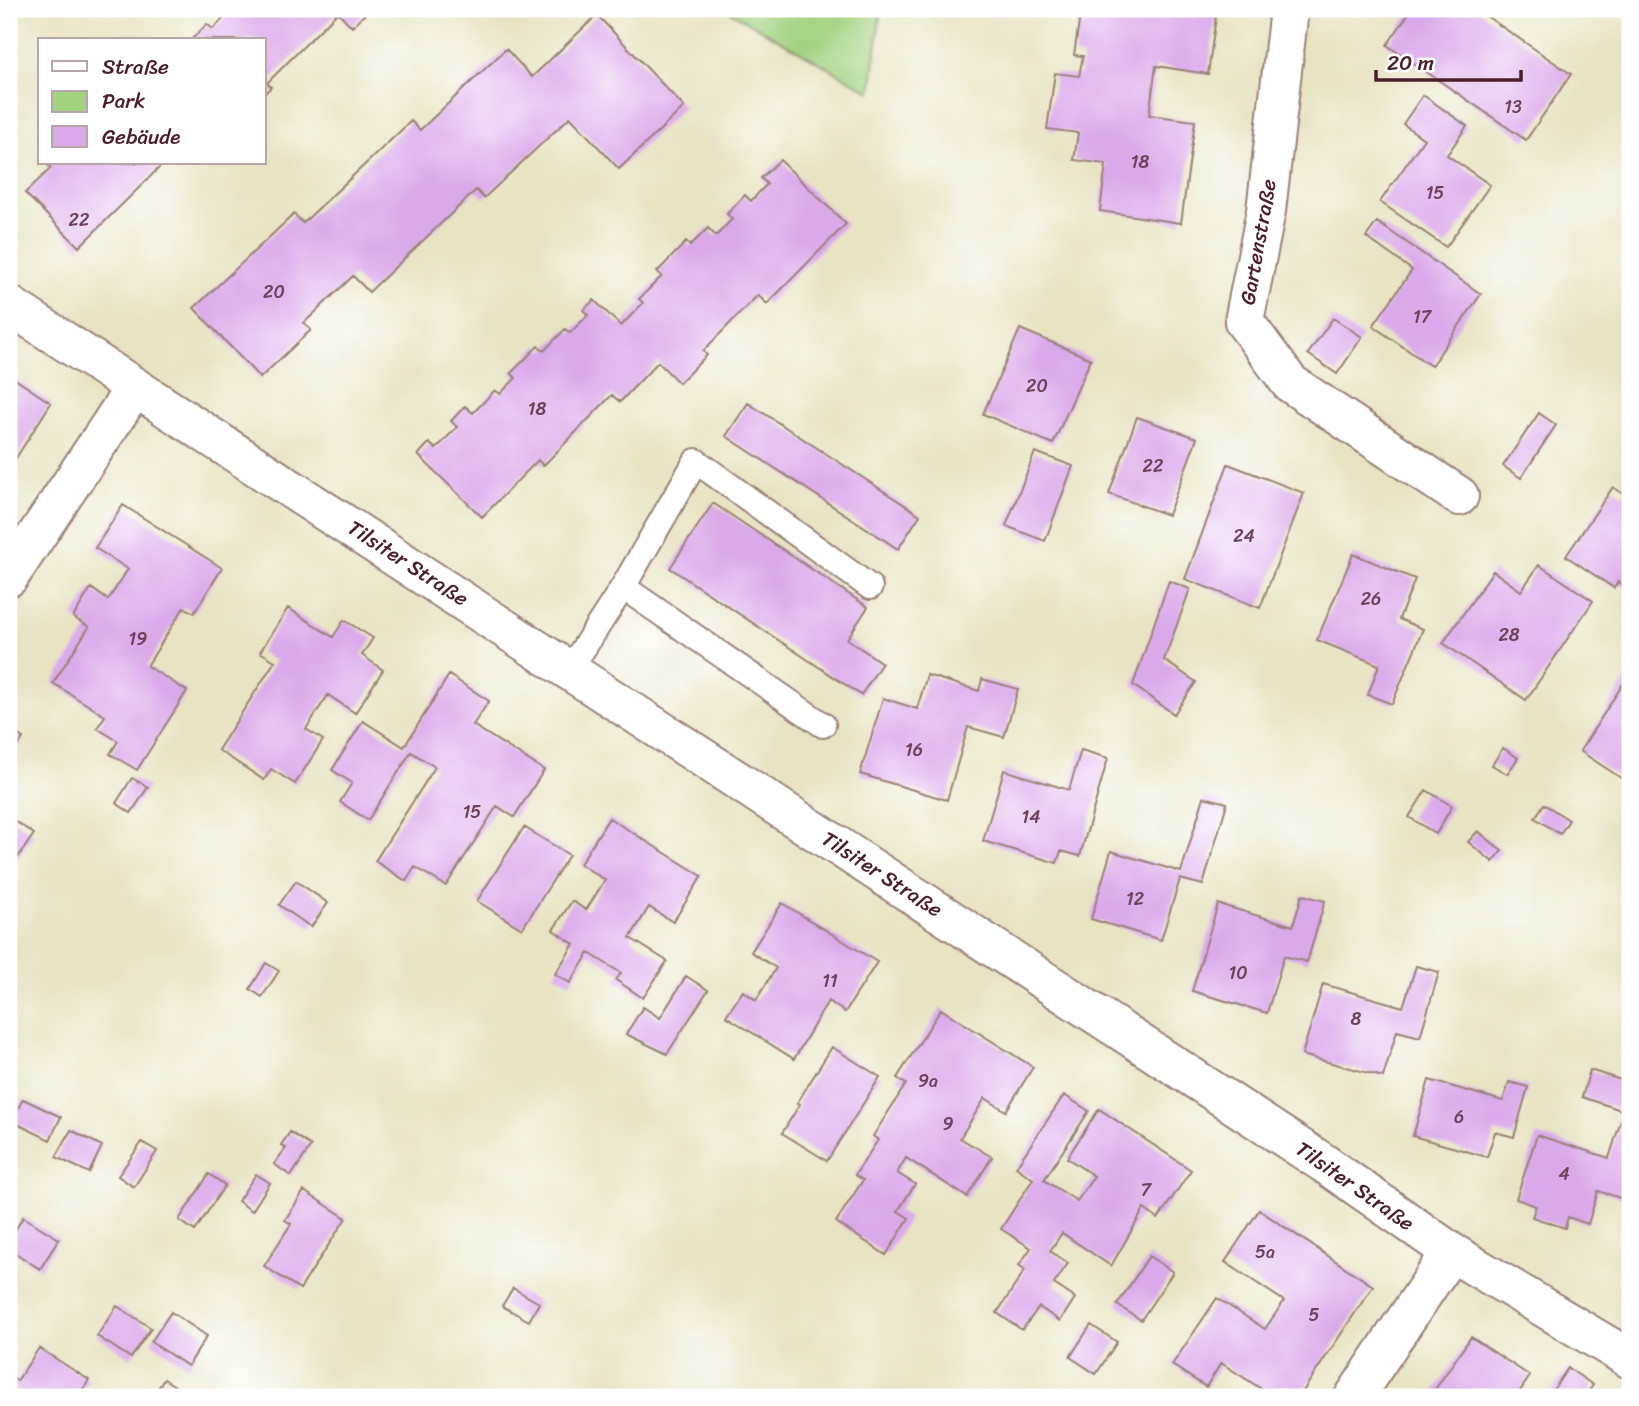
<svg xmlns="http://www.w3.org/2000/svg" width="1639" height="1406" font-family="Sriracha,sans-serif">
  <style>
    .green { fill: #a3d280; stroke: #767856; stroke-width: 2 }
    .building { fill: #daa9ea }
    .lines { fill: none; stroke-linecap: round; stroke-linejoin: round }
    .lane-casing { stroke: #998177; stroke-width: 28 }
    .street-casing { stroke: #998177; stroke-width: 42 }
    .lane { stroke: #fff; stroke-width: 24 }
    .street { stroke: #fff; stroke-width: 38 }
    .labels { text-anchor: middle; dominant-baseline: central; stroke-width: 6; stroke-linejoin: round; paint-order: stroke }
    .number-label { font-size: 18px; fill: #6e425b }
    .street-label { font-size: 21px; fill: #4a1f2b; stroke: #fff }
  </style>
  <rect width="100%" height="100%" fill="#fff"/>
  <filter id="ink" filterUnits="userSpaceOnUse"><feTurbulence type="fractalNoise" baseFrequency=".0143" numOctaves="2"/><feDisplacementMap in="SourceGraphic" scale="14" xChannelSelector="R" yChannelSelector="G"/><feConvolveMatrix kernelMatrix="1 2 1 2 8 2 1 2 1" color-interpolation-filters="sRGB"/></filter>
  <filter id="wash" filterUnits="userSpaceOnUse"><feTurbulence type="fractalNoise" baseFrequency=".00686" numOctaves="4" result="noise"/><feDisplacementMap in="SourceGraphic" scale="28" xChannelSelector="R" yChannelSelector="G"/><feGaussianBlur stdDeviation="1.57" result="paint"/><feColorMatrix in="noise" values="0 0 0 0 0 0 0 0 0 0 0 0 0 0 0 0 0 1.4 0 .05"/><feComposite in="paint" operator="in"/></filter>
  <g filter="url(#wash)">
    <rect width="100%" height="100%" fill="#e8e3c3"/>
    <path class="green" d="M725 9H881L871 92Z"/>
    <g id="blocks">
      <path class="building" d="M233 9H370L352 27 338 12 267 83 271 87 264 94V40H191L207 24 213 29Z
        M1081 9H1217L1208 74 1156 66 1149 115 1195 121 1181 223 1100 211 1106 164 1074 160 1078 133 1047 129 1055 73 1079 76 1083 56 1074 55Z
        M1412 9H1476L1571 74 1526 140 1387 45Z
        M597 15 684 107 619 169 570 117 484 198 476 190 369 292 353 276 304 323 311 330 260 378 194 308 294 214 303 223 411 121 420 130 506 49 532 77Z
        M1423 95 1467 126 1447 155 1490 185 1446 247 1380 202 1424 139 1403 124Z
        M780 160 846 224 767 304 758 295 703 351 707 355 679 383 658 362 620 402 612 395 543 466 538 460 482 517 418 455 429 443 436 449 457 427 451 421 465 406 473 413 495 390 500 394 516 378 511 373 538 346 544 351 565 329 570 333 588 315 583 310 594 300 621 326 643 303 639 299 662 276 657 272 686 242 690 246 708 228 716 236 732 219 727 214 745 195 751 201 767 184 761 178Z
        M46 163H164L79 247 25 193 51 168Z
        M1377 222 1481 294 1431 366 1373 326 1412 270 1366 237Z
        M1333 318 1362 337 1337 374 1308 354Z
        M1020 329 1091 359 1053 444 983 414Z
        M9 375 51 403 9 469Z
        M748 403 920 515 898 549 726 436Z
        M1539 413 1556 425 1521 478 1503 466Z
        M1137 417 1197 438 1168 515 1109 494Z
        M1035 452 1073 466 1045 541 1006 526Z
        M1228 464 1304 493 1260 608 1185 579Z
        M1613 487 1630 499V590L1618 582 1614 588 1566 556Z
        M713 503 868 607 847 639 882 663 861 695 670 568Z
        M123 505 222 568 194 613 184 607 147 666 187 691 137 770 110 754 118 741 97 728 105 716 53 683 89 627 73 617 91 588 108 600 128 569 95 548Z
        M1353 554 1415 579 1399 619 1423 629 1392 704 1368 695 1379 665 1317 640Z
        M1539 565 1593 601 1526 700 1443 643 1493 571 1521 591Z
        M1169 581 1190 589 1164 660 1196 682 1174 714 1133 685Z
        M288 608 333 637 344 620 373 638 362 655 383 670 355 713 328 695 306 729 323 740 295 784 271 769 264 780 218 750 275 661 260 652Z
        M1630 673V784L1580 751Z
        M449 675 489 701 473 725 544 770 514 817 497 806 446 886 415 867 406 881 375 861 435 767 411 752 368 820 340 802 352 783 332 770 363 721 404 747Z
        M927 675 979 691 982 679 1018 689 1004 737 968 727 947 800 860 774 883 698 917 709Z
        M9 729 23 738 9 760Z
        M1503 748 1518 758 1507 774 1492 765Z
        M1081 750 1108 758 1080 856 1061 851 1057 863 983 841 1004 770 1069 790Z
        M132 778 148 787 131 813 116 803Z
        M1426 790 1452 806 1436 834 1409 817Z
        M1204 797 1227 803 1203 885 1180 879 1161 940 1091 919 1111 851 1181 872Z
        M1544 804 1569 820 1560 834 1535 818Z
        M9 817 34 834 9 870Z
        M609 818 702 876 673 922 649 907 630 938 667 961 643 998 616 980 621 973 589 953 570 983 555 974 574 944 553 930 572 901 586 910 605 880 580 864Z
        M524 827 569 855 522 929 477 901Z
        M1478 831 1502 851 1493 862 1468 842Z
        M296 881 328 903 311 927 279 905Z
        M1302 895 1325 901 1307 962 1284 956 1267 1013 1192 991 1218 904 1293 926Z
        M782 903 877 962 845 1012 828 1001 794 1059 726 1016 743 991 756 1000 776 968 751 952Z
        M266 963 279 971 262 997 250 989Z
        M1416 966 1439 972 1420 1037 1397 1031 1383 1077 1302 1055 1323 984 1403 1007Z
        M686 976 708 990 667 1054 626 1034 643 1007 660 1018Z
        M941 1009 1033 1067 1006 1111 985 1098 960 1138 992 1157 967 1197 906 1158 897 1173 915 1184 898 1211 909 1218 886 1255 836 1222 863 1180 855 1175 878 1140 873 1136 906 1084 897 1078Z
        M832 1047 880 1077 827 1161 782 1133 800 1104 797 1103Z
        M1590 1070 1630 1083V1201L1598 1191 1588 1224 1568 1217 1565 1228 1532 1217 1536 1206 1516 1199 1537 1135 1609 1158 1624 1111 1582 1097Z
        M1429 1080 1503 1101 1509 1082 1528 1087 1514 1137 1495 1132 1487 1157 1413 1136Z
        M1064 1095 1089 1111 1044 1180 1077 1201 1094 1176 1067 1158 1099 1109 1191 1170 1158 1219 1144 1209 1111 1266 1062 1233 1050 1251 1068 1263 1054 1284 1075 1298 1060 1321 1039 1307 1022 1330 997 1313 1025 1270 1019 1265 1031 1248 1001 1229 1033 1179 1016 1167Z
        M23 1099 61 1117 50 1140 11 1121Z
        M71 1130 102 1146 89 1173 56 1157Z
        M290 1132 311 1146 291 1176 274 1164 286 1148 281 1145Z
        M142 1142 157 1151 134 1187 118 1176Z
        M209 1174 225 1185 195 1231 179 1220Z
        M256 1174 270 1183 252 1211 238 1201Z
        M304 1191 346 1218 300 1289 264 1266 291 1224 285 1220Z
        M1259 1210 1373 1286 1299 1397H1274L1221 1363 1206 1387 1172 1365 1217 1298 1265 1329 1284 1301 1225 1262Z
        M23 1217 59 1239 40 1269 9 1249V1241Z
        M1149 1256 1173 1272 1141 1320 1117 1305Z
        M513 1288 539 1303 529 1321 502 1306Z
        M117 1306 151 1328 131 1358 97 1336Z
        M171 1312 207 1336 188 1366 151 1342Z
        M1091 1325 1117 1342 1096 1374 1070 1357Z
        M1471 1337 1530 1376 1516 1397H1437L1439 1394 1434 1391Z
        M39 1348 89 1380 78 1397H9V1376L17 1381Z
        M1568 1368 1593 1385 1585 1397H1548Z
        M164 1379 192 1397H152Z"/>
    </g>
  </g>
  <g filter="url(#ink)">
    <use href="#blocks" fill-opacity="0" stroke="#998177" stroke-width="2"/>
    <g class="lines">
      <g class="lane-casing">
        <path id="lane" d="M623 587 696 461 870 587
          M570 669 623 587 823 725"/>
      </g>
      <g class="street-casing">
        <path id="street" d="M1289 9 1266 211 1244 321 1290 383 1459 496
          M9 305 1322 1162 1451 1252 1630 1359
          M9 577 134 389
          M1354 1397 1451 1252"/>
      </g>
      <use href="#lane" class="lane"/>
      <use href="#street" class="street"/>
    </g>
  </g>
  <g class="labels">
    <g class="number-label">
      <text x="1513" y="107">13</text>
      <text x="1140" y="162">18</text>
      <text x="1435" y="193">15</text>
      <text x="79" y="220">22</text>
      <text x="274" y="292">20</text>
      <text x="1422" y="317">17</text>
      <text x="1037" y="386">20</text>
      <text x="537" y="409">18</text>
      <text x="1153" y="466">22</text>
      <text x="1244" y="536">24</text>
      <text x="1371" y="599">26</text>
      <text x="1509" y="635">28</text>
      <text x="138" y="639">19</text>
      <text x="914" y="750">16</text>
      <text x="472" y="812">15</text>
      <text x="1031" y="817">14</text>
      <text x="1135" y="899">12</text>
      <text x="1238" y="973">10</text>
      <text x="830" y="981">11</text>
      <text x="1356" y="1019">8</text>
      <text x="928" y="1081">9a</text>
      <text x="1459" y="1117">6</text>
      <text x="948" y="1124">9</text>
      <text x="1564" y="1174">4</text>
      <text x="1146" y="1190">7</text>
      <text x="1265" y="1252">5a</text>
      <text x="1314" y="1315">5</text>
    </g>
    <g class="street-label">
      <text transform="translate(1258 242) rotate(-80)">Gartenstraße</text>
      <text transform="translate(408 563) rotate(33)">Tilsiter Straße</text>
      <text transform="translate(882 874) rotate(33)">Tilsiter Straße</text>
      <text transform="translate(1355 1186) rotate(35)">Tilsiter Straße</text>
    </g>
  </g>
  <rect width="1639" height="1406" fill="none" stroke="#fff" stroke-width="35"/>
  <rect x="38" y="38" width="228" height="126" fill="#ffffff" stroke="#b7a5aa" stroke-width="2"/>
  <rect x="52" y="61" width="35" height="10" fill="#ffffff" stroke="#b7a5aa" stroke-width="2"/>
  <text x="102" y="74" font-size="21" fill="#4a1f2b">Straße</text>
  <rect x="52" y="91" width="35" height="21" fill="#a3d280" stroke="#b7a5aa" stroke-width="2"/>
  <text x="102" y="108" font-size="21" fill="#4a1f2b">Park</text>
  <rect x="52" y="126" width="35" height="21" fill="#daa9ea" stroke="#b7a5aa" stroke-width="2"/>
  <text x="102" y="144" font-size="21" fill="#4a1f2b">Gebäude</text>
  <path d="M1376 70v10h145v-10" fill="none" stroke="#4a1f2b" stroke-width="3.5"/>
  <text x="1387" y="70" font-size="21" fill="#4a1f2b" stroke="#ffffff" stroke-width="5" paint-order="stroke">20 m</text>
</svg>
